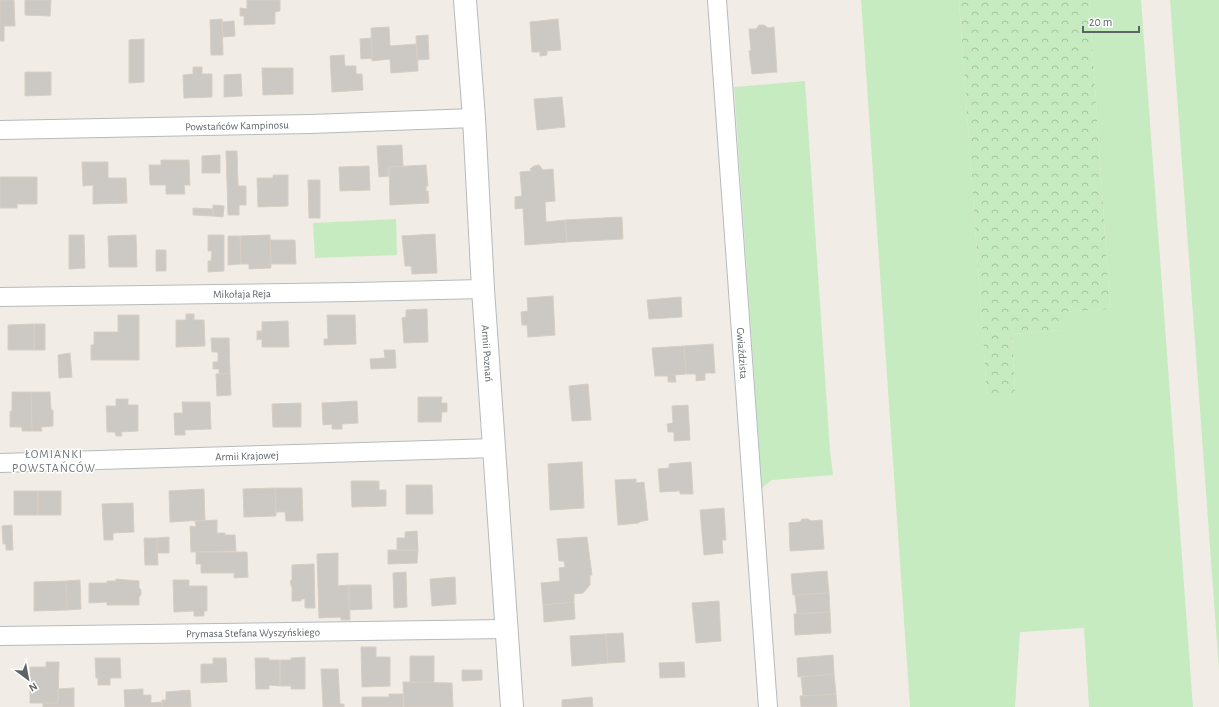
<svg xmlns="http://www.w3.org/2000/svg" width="1219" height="707" font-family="'Alegreya Sans',sans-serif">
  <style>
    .grass { fill: #c7ebc0 }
    .forest { fill: url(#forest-crowns) }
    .building { fill: #ccc8c3; stroke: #d7cec4 }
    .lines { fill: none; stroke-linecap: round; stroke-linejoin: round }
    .minor-casing { stroke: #b6babe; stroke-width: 20 }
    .tertiary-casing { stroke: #b6babe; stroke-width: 24 }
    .minor { stroke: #fff; stroke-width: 18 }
    .tertiary { stroke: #fff; stroke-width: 22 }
    .labels { text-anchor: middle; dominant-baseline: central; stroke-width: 3; stroke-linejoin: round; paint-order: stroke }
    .street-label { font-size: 11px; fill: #5d6468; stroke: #fff }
    .neighbourhood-label { font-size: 12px; letter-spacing: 1px; fill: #6e767a; stroke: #fff }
  </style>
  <defs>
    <pattern id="forest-crowns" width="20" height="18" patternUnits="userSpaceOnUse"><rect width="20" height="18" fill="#c7ebc0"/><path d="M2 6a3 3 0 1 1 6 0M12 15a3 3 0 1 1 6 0" fill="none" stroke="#a5c2a0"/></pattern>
  </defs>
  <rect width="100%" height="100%" fill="#f1ede6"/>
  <path class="grass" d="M861 0H959L987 394H1015L1012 334 1061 330 1060 312 1110 309 1089 0H1141L1193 707H1089L1084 628 1020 632 1015 707H910Z
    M1170 0H1219V670Z
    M805 81 830 451 833 475 772 480 762 488 734 87Z
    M396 219 397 255 315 258 313 223Z"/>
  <path class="forest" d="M959 0H1089L1110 309 1061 312V330L1012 334 1015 394 987 395Z"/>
  <path class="building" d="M0 0H14L15 26H4V41H0Z
    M25 0H51L50 16 25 15Z
    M247 0H280V11L275 12V24L244 25V16H240V8L247 9Z
    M222 19 223 55H211L210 20Z
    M558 19 561 50 547 51V55L540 56V52H532L530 22Z
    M234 21 235 36 223 37 222 22Z
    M759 25H764L768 28 774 27 777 72 752 74 749 51 751 50 749 29H756Z
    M389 27 390 46 417 44 418 71 391 73 390 59 372 61 371 28Z
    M428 35 429 59 417 60 416 36Z
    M371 38 373 58 361 59 360 39Z
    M144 39V82L129 83V40Z
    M344 55 345 66H356V74H362L363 90 332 92 330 56Z
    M193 67H202V74H212V97L184 98 183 75 193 74Z
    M262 68H293V94L263 95Z
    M25 72H51V95L25 96Z
    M241 74 242 96 224 97V75Z
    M562 97 565 127 537 130 534 99Z
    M402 145 403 166 389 167V176L379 177 377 146Z
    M226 151H237L238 186H246V205H239V215H228Z
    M220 155V173H202V156Z
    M161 160H189L190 185H184L185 194H166V185H150L149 165H161Z
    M82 162H108V178H126L127 203 93 204V185L83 186Z
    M426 165 428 186H426V191H428L429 203 390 205 389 167Z
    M539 165 543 170 553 169 555 201 545 202 546 222 565 220 567 242 525 245 523 208 515 209V197L522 196 520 172 531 171 530 169 534 166Z
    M369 166 370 190 340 191 339 167Z
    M273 175H288V206L258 207 257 178H273Z
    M0 177H37V204H17V208H0Z
    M308 180H320V218H309Z
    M213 205 224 206 223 217 213 216Z
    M193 208 213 209V216L193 215Z
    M622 217 623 239 567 242 565 220Z
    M435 234 437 273 412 274 411 266H405L402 236Z
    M69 235H84L85 268 69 269Z
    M136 235 137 267H109L108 236Z
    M208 235H224V271L208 272V261H211L212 251H208Z
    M270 235 271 268 249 269V264H241L240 236Z
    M228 236H240L241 264 228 265Z
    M270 240H295L296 264H271Z
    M156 250H166V271H156Z
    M553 296 555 335 528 337 527 325H522L521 312 528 311 527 298Z
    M681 297 682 317 649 319 647 300Z
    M427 309 428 342 404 343 402 318 406 317V310Z
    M186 314H194V320H204L205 346 176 347V320H186Z
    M118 315H139V360H91V345H94V332H118Z
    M327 315H355L356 344 324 345V339H328Z
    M288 321 289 347H262V339L257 340V331H262V322Z
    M34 324V350H8V325Z
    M34 324H45V350H34Z
    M211 338H229L230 373 219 374V369H213V362H218V352H212Z
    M713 344 715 373H705V380L696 381V374H686L684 346Z
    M684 346 686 374 675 375 676 382H668V376H655L652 348Z
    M384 350H395L396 368 371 369 370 359 385 358Z
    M70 353 72 377 59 378 58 355Z
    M230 373 231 395 217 396 216 374Z
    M588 384 591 420 572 421 569 386Z
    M12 392H31L32 431H22V427H10V411H12Z
    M31 392H50L51 410H53V426L41 427 42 431H32Z
    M418 397H442L441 403H447V412H442L441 422H418Z
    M116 399H128V405H138V431L121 432 122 436H116L115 432H107L106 406H116Z
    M357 401 358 423 342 424V429H332V424L323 425 322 403Z
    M182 402H210L211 429 185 430V435H175L174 413H183Z
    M301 403V427H273L272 404Z
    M688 405 690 440 674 441V432H668L667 424 673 423 672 406Z
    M582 462 584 508 550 510 548 464Z
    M691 462 693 494H680V491L660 492 658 469 669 468V464Z
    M636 479V483L644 482 648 520 639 522V523L618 525 615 480Z
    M351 481H379V490H386V506L352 507Z
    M406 485H432L433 514H406Z
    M275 488H302L303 521H286L285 512H276Z
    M275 488 276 516 244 517 243 489Z
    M204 489 205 520 170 522 169 491Z
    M14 491H38V515H14Z
    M38 491H61V515H38Z
    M133 503 134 532 113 533V540H104L102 504Z
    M724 508 726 540H722L723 553 704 555 700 510Z
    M802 519H808L811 521 822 520 824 549 790 551 789 523 800 522Z
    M217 520V533H225V535H235L236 551 191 552 190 526 196 527 195 521Z
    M12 525 13 550H6V544H3L2 526Z
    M417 531 418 550H397V538H405V532Z
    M169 537V553H157V538Z
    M587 537 592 575H590V585L583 593 574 594V602L543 605 541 583 560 581 559 568 565 567 564 561H559L557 539Z
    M144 538H157L158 565H145Z
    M388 550H418L417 563 388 564Z
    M196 552H247L248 577 234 578V573H201V564H196Z
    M338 553V586L349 585 350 620H341V617L319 618 317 554Z
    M314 564 315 608H305V599H301V601H292V588L290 582 292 579V565Z
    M827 571 829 593 793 595 791 574Z
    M406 572 407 607 394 608 393 573Z
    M455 577 456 604 432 606 430 579Z
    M116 579 139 581V588L141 590V595L139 597V605H107V602L89 603V583H107V581H116Z
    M80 580 81 609 67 610 66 581Z
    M173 580H189V586H207V611H204V616H194V611L174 612Z
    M66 581 67 610 34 611V582Z
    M349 585H371L372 609 349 610Z
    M829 593 830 612 797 614 795 595Z
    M719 601 721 641 696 643 692 603Z
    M574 602 575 619 544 622 543 605Z
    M830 612 831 633 795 635 794 614Z
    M623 633 625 662 608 663 606 634Z
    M606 634 608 663 572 666 570 636Z
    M361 647H376V657H390V686L362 687Z
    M833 655 834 674 798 677 797 658Z
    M410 656H434V682H410Z
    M305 657V689H291V686H280V660H291V658Z
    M95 658H120L121 678H110V685H98V678H96Z
    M213 658H226L227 682 201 683V664H213Z
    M255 658H269V660H280V686L269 685V689H256Z
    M46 662H59L58 703H30V667H46Z
    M684 662 685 677 660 678 659 663Z
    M321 669H338L340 704H344V707H323Z
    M462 670H482V680L462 681Z
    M834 674 836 694 803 696 801 677Z
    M403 682 452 683 453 707H404Z
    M74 688V707H43V703H58V689Z
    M143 689V695H151V703L162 702V707H125L124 690Z
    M190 690 191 707H162V700H166V692Z
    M389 694H403V707H362V697H389Z
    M836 694 837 707H801L800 696Z
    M592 697 593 707H562V700Z"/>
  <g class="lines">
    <g class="minor-casing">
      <g id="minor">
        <path id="s1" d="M717 0 768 707"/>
        <path id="s2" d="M0 130 311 124 474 118"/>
        <path id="s3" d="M0 297 354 292 483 289"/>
        <path id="s4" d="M0 463 495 448"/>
        <path id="s5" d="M0 636 506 629"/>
      </g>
    </g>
    <g class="tertiary-casing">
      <g id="tertiary">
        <path id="s6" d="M465 0 474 118 483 289 512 707"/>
      </g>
    </g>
    <use href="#minor" class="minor"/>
    <use href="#tertiary" class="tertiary"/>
  </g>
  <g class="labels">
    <g class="street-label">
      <text stroke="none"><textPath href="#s2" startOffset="237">Powstańców Kampinosu</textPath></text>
      <text stroke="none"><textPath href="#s3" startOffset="242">Mikołaja Reja</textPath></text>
      <text stroke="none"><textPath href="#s6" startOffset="354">Armii Poznań</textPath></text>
      <text stroke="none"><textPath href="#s1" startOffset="354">Gwiaździsta</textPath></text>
      <text stroke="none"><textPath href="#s4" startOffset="247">Armii Krajowej</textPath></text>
      <text stroke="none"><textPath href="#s5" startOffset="253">Prymasa Stefana Wyszyńskiego</textPath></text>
    </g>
    <g class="neighbourhood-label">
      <text x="54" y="454">ŁOMIANKI<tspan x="54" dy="14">POWSTAŃCÓW</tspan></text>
    </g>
  </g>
  <g transform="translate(28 679) rotate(148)" stroke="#ffffff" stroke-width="3" paint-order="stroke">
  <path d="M0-3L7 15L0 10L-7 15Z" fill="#5d6468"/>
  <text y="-6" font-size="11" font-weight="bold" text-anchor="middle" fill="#5d6468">N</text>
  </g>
  <path d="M1083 26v6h56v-6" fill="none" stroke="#5d6468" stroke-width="2"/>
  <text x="1089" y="26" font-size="12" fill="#5d6468" stroke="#ffffff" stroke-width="3" paint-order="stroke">20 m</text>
</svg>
